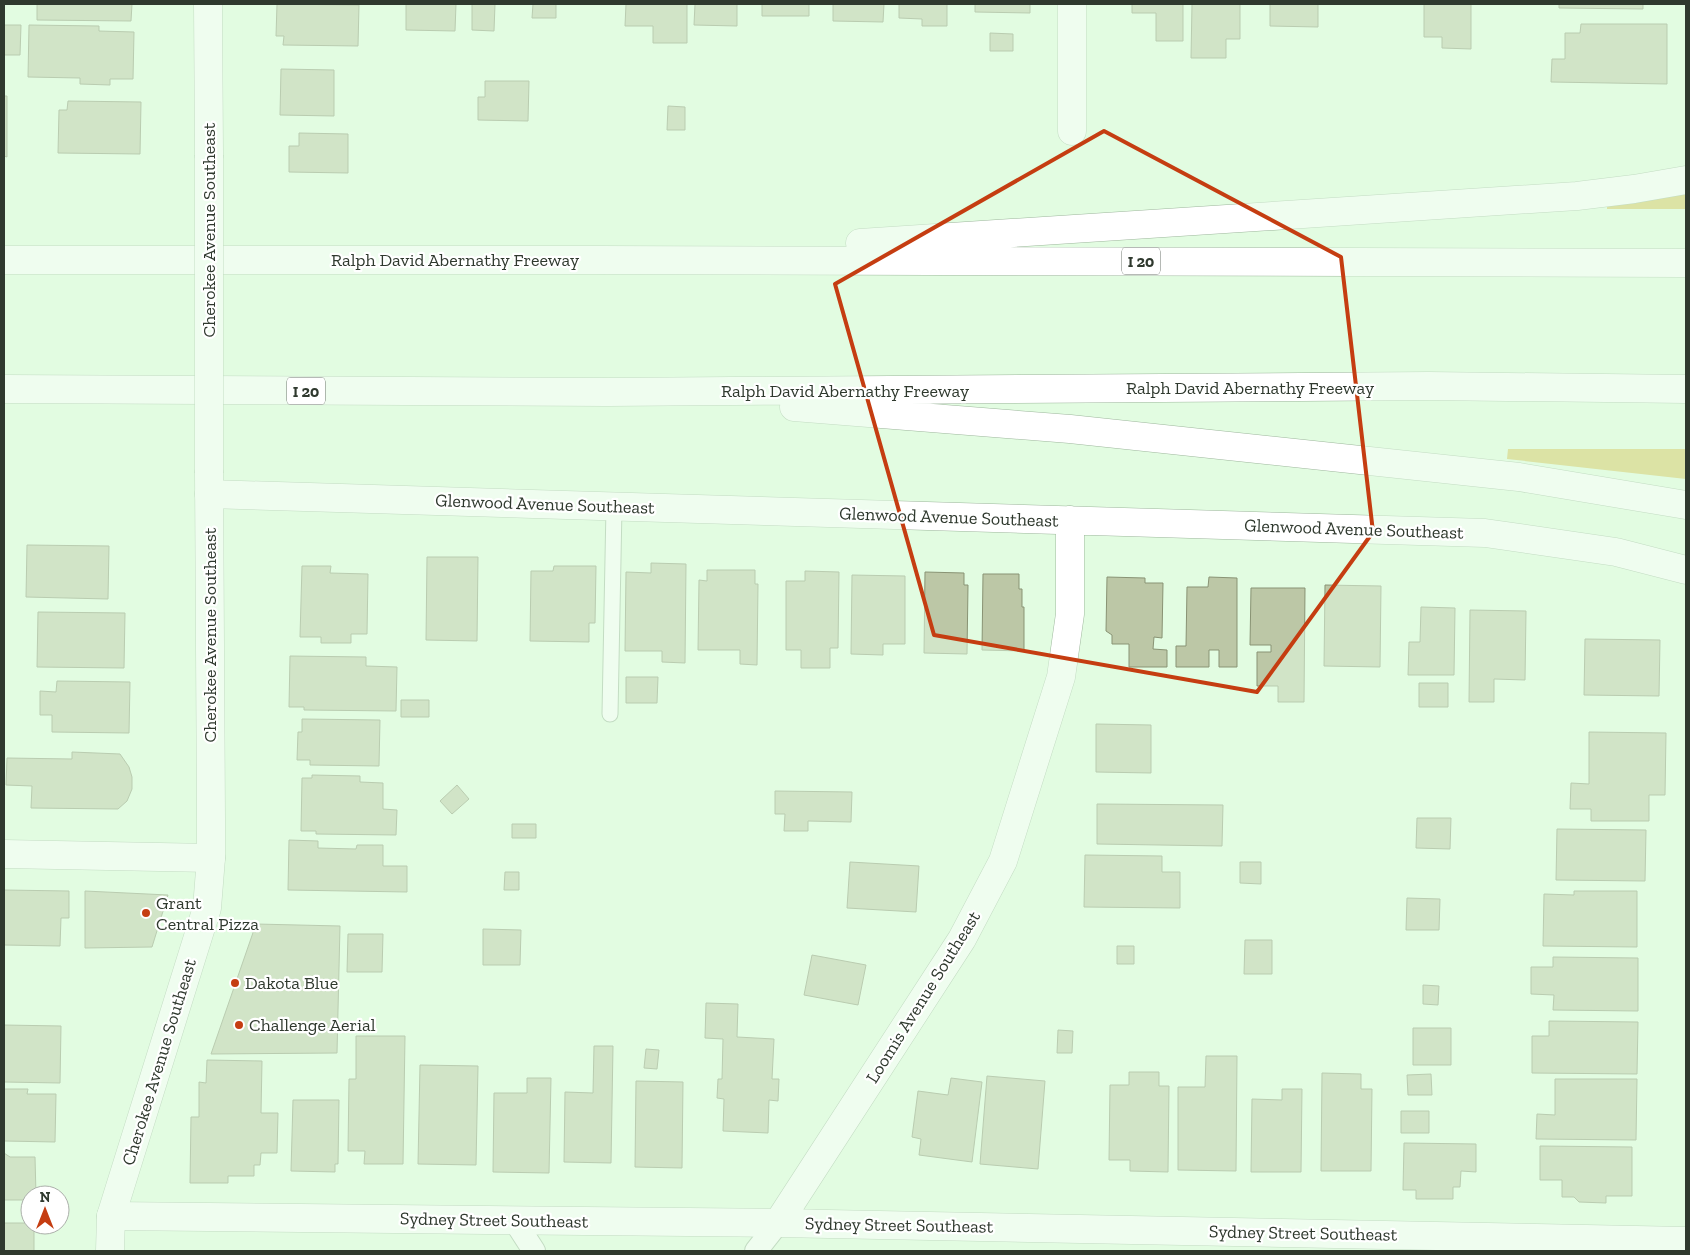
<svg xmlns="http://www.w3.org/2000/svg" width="1690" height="1255" font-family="'Zilla Slab',serif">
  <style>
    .green { fill: #d4c55c }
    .building { fill: #bcc7a6; stroke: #899374 }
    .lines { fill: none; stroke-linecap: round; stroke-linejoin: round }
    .service-casing { stroke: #9eb79d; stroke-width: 17 }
    .pedestrian-casing { stroke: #9eb79d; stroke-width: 24 }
    .minor-casing { stroke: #9eb79d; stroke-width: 29 }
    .tertiary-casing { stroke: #9eb79d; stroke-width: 29 }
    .motorway-casing { stroke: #9eb79d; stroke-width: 29 }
    .service { stroke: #fff; stroke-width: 15 }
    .pedestrian { stroke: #fff; stroke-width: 22 }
    .minor { stroke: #fff; stroke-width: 28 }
    .tertiary { stroke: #fff; stroke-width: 28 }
    .motorway { stroke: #fff; stroke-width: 28 }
    .tertiary-bridge-casing { stroke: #9eb79d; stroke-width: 29; stroke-linecap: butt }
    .tertiary-bridge { stroke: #fff; stroke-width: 28 }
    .marked { fill: none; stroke: #c53d11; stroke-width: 4; stroke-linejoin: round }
    .poi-dot { fill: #c53d11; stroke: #fff; stroke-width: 2 }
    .labels { text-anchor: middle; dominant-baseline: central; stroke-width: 4.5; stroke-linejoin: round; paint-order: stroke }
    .shield { fill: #fff; stroke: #6d746d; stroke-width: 1 }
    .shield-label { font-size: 16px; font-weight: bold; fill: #2f392e }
    .street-label { font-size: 18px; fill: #2f392e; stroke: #fff }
    .poi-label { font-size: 18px; fill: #2f392e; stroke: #fff; text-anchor: start }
  </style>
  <rect width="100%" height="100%" fill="#e2fce1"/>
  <path class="green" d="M1686 194V209H1607V203Z
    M1508 449H1686V479L1507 459Z"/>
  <path class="building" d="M37 4H132L131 21 37 20Z
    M277 4 359 5 358 46 283 45 284 36H276Z
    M406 4H456L455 31 406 30Z
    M472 4H495L494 31 472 30Z
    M533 4H556V18H532Z
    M626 4H687V43H653V26H625Z
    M695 4H737V26L694 25Z
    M762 4H809V16H762Z
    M833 4H884L883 22 833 21Z
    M899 4H947V26H922V19L899 18Z
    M975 4H1030V13L975 12Z
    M1132 4H1183V41H1156V13H1132Z
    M1192 4H1240V39H1226V58H1191Z
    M1270 4H1318V27L1270 26Z
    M1424 4H1471V49L1442 48V37H1424Z
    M1559 4H1643V9L1559 8Z
    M1581 24H1667V84L1551 82 1552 59H1565V33H1580Z
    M4 25H21L20 55H4Z
    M29 25 99 26V31L134 32 133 79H110V85L80 84V78L28 77Z
    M990 33 1013 34V51H990Z
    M281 69 334 70V116L280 115Z
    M485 81H529L528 121 478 120V97H485Z
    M4 96H7V157L4 156Z
    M68 101 141 102 140 154 58 153 59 110H67Z
    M668 106 685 107V130H667Z
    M299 133 348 134V173L289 172V146H299Z
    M27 545 109 546 108 599 26 597Z
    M427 557H478L477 641 426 640Z
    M651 563 686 564 685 663 662 662V651H625L626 572 651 573Z
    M302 566H331L330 573 368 574 367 634H351V643H321V637H300Z
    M554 566H596L595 623H589V642L530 641 531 571H553Z
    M707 570H755V584H758L757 665 740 664V650H698L699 580 707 581Z
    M805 571 839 572 838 648H830V668H801V650H786V581H805Z
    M925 572 964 573V585H968L967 654 924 653Z
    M983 574H1019V589H1022V607H1024V651L982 650Z
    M852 575 905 576V644H883V655L851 654Z
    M1107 577 1145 578V583H1163L1162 638 1154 637 1153 649 1167 650V667H1129V644H1112V635L1106 631Z
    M1209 577 1237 578V667H1219V650H1209V667H1176V646H1186L1187 587H1208Z
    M1325 585 1381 586 1380 667 1324 666Z
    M1251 588H1305L1304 702H1278V686H1257V652H1271V645H1250Z
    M1421 607 1455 608 1454 675H1408L1409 642H1420Z
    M1470 610 1526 611 1525 680 1494 679V702H1469Z
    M38 612 125 613 124 668 37 667Z
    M1585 639 1660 640 1659 696 1584 695Z
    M290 656 366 657V666L397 667 396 711 304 710V707H289Z
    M626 677H658L657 703H626Z
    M57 681 130 682 129 733 52 732V715H40V691L56 692Z
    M1419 683H1448V707H1419Z
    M401 700H429V717H401Z
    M302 719 380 720 379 766 310 765V760H297L298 732H302Z
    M1096 724 1151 725V773L1096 772Z
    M1589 732 1666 733 1665 795H1649V821H1591V809H1570L1571 783 1589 784Z
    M72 752 120 754 129 767 132 777V789L127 801 118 809 31 808 32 786 6 785 7 758 72 759Z
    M312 775 360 776V782L383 783V809L397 810 396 835 316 834V831H301L302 778H312Z
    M457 785 469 799 452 814 440 801Z
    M775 791 852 792 851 822 808 821V831H784L785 814H775Z
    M1097 804 1223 805 1222 846 1097 844Z
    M1417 818H1451L1450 849 1416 848Z
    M512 824H536V838H512Z
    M1557 829 1646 830 1645 881 1556 880Z
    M289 840 318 841V848L356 849 357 845H383V866H407V892L288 890Z
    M1085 855 1162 856V872H1180V908L1084 907Z
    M850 862 919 866 916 912 847 908Z
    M1240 862H1261V884L1240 883Z
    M505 872H519V890H504Z
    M4 890 69 891V918H61L60 946 4 945Z
    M85 891 168 895 152 947 85 948Z
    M1574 891H1637V947L1543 946 1544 894 1574 895Z
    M1407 898 1440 899 1439 930H1406Z
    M256 924 340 926 337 1053 211 1054Z
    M483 929 521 930 520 965H483Z
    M348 934H383L382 972H347Z
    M1245 940H1272V974H1244Z
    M1117 946H1134V964H1117Z
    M812 955 866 965 858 1005 804 995Z
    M1553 957 1638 958V1011L1553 1010 1554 995 1531 994V967H1553Z
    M1423 985 1439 986 1438 1005 1423 1004Z
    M706 1003 738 1004 737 1037 774 1039 772 1079H779L778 1101 769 1100 768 1133 723 1131 724 1099 717 1098 718 1079H722L723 1039 705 1038Z
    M1549 1021 1638 1022 1637 1074 1532 1073V1036H1549Z
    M4 1025 61 1026 60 1083 4 1082Z
    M1413 1028H1451V1065H1413Z
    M1058 1030 1073 1031 1072 1053H1057Z
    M356 1036H405L403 1164H364L365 1151H348L349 1079H356Z
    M594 1046H613L611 1163 564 1162 565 1092 593 1093Z
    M646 1049 659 1050 657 1069 644 1068Z
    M1206 1056H1237L1236 1171 1178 1170V1087H1205Z
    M207 1060 262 1061 261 1113H278L277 1153H261L260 1165H254V1176H228V1183H190L191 1117H199V1082L206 1083Z
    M420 1065 478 1066 476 1165 418 1164Z
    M1129 1072H1159V1086H1169L1168 1172 1130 1171V1160H1109L1110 1085H1129Z
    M1322 1073 1361 1074V1089H1372L1371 1171H1321Z
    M1431 1074 1432 1095H1408L1407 1075Z
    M987 1076 1045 1081 1038 1169 980 1164Z
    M527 1078H551L549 1173 493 1172 494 1093H527Z
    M951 1078 982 1082 972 1162 919 1155 921 1139 912 1137 918 1091 948 1095Z
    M1555 1079H1637L1636 1140 1536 1139 1537 1114 1555 1115Z
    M636 1081 683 1082 682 1168 635 1167Z
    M4 1089H28L27 1094H56L55 1142 4 1141Z
    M1282 1089H1302L1301 1172H1251L1252 1099 1282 1100Z
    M293 1100H339L338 1164H335V1172L291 1171Z
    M1401 1111H1429V1133H1401Z
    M1404 1143 1476 1144V1172L1461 1171 1460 1187H1453V1199H1416V1190H1403Z
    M1540 1146 1632 1147V1196H1606V1203L1579 1202 1574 1197H1562V1180H1540Z
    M4 1153 10 1157H35L36 1195H30V1200H4Z
    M4 1223H30V1225H34V1251H4Z"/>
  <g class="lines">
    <g class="service-casing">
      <path id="service" d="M610 714 614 507"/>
    </g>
    <g class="pedestrian-casing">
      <path id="pedestrian" d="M514 1220 534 1251
        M756 1251 778 1223"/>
    </g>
    <g class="minor-casing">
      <path id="minor" d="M1072 4V131
        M209 494 1485 533 1616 552 1686 570
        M4 854 211 858
        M111 1216 778 1223 1686 1241
        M778 1223 962 939 1003 861 1061 677 1070 614V520"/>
    </g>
    <g class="tertiary-casing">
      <path id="tertiary" d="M208 4 209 155
        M110 1251 111 1216 207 908 211 858V820L209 473"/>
    </g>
    <g class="motorway-casing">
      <path id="motorway" d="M860 243 1577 196 1634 189 1686 180
        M4 260H596L1686 263
        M4 389 608 392 1429 386 1686 389
        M794 407 1070 429 1519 477 1686 505"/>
    </g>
    <use href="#service" class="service"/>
    <use href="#pedestrian" class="pedestrian"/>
    <use href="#minor" class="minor"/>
    <use href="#tertiary" class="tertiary"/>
    <use href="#motorway" class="motorway"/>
    <g class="tertiary-bridge-casing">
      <path id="tertiary-bridge" d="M209 473V155"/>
    </g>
    <use href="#tertiary-bridge" class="tertiary-bridge"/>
  </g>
  <path d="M0 0H1690V1255H0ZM1104 131 1341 257 1373 532 1257 692 934 635 835 284Z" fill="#e2fce1" fill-opacity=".55" fill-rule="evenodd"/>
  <path class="marked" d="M1104 131 1341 257 1373 532 1257 692 934 635 835 284Z"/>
  <g class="poi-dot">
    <circle cx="146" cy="913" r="5"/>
    <circle cx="235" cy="983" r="5"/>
    <circle cx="239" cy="1025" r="5"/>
  </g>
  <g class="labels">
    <g class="shield">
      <rect x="1122" y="247.5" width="38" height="27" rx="4"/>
      <rect x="287" y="377.5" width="38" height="27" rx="4"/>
    </g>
    <g class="shield-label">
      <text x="1141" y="261">I 20</text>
      <text x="306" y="391">I 20</text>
    </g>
    <g class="street-label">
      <text transform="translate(209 230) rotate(-90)">Cherokee Avenue Southeast</text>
      <text x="455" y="260">Ralph David Abernathy Freeway</text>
      <text x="1250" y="388">Ralph David Abernathy Freeway</text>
      <text x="845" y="391">Ralph David Abernathy Freeway</text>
      <text transform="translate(545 504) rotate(2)">Glenwood Avenue Southeast</text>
      <text transform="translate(949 517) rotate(2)">Glenwood Avenue Southeast</text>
      <text transform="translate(1354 529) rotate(2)">Glenwood Avenue Southeast</text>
      <text transform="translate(210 635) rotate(-90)">Cherokee Avenue Southeast</text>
      <text transform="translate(923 997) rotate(-58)">Loomis Avenue Southeast</text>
      <text transform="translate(159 1062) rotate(-73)">Cherokee Avenue Southeast</text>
      <text transform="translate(494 1220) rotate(1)">Sydney Street Southeast</text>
      <text transform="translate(899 1225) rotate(1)">Sydney Street Southeast</text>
      <text transform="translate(1303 1233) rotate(1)">Sydney Street Southeast</text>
    </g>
    <g class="poi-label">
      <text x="156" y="903">Grant<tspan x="156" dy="21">Central Pizza</tspan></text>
      <text x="245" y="983">Dakota Blue</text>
      <text x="249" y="1025">Challenge Aerial</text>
    </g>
  </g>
  <rect width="1690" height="1255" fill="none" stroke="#2f392e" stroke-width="10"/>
  <g transform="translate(45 1210)"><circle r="24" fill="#ffffff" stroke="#acb0ab"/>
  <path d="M0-4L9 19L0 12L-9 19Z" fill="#c53d11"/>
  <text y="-8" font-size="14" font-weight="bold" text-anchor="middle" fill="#2f392e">N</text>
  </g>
</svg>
